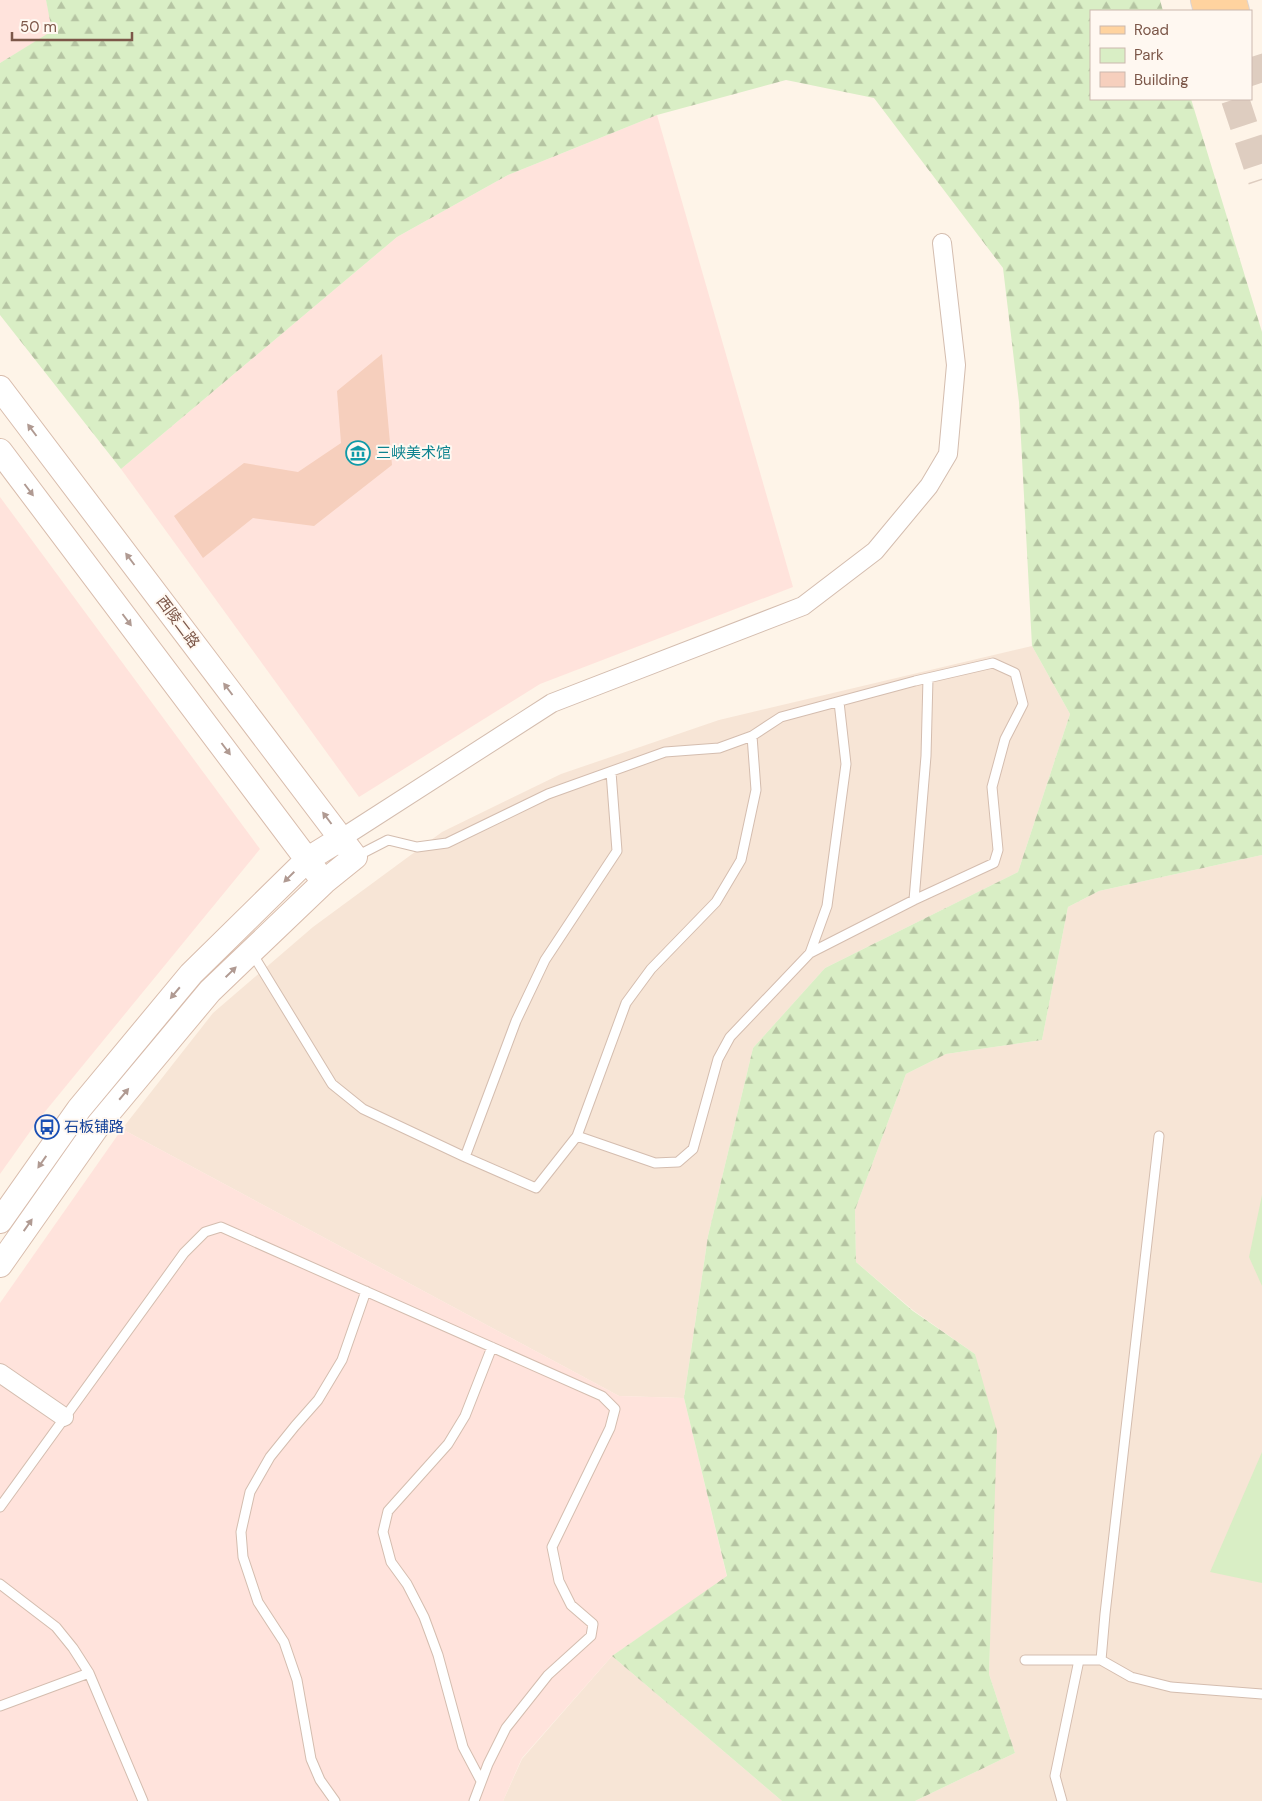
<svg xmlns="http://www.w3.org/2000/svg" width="1262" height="1801" font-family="'DM Sans','Noto Sans SC',sans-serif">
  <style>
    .residential { fill: #f7e5d6 }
    .commercial { fill: #ffe3dc }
    .green { fill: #d9eec5 }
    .forest { fill: url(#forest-firs) }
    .building { fill: #f6cfbd }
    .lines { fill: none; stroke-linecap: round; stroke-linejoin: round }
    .primary-tunnel { stroke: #decdc0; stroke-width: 28; stroke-dasharray: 28 14; stroke-linecap: butt }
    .service-casing { stroke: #d4bdaf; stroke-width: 11 }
    .minor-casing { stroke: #d4bdaf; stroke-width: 20 }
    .secondary-casing { stroke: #d8bcac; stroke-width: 26 }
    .primary-casing { stroke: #ddd3d0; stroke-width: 30 }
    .service { stroke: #fff; stroke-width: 9 }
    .minor { stroke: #fff; stroke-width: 18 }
    .secondary { stroke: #fff; stroke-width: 24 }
    .primary { stroke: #ffd39f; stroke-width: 28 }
    .oneway { fill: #b09a92 }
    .labels { text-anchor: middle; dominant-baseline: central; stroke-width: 4; stroke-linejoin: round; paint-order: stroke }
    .culture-label { font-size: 15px; fill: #0d838f; stroke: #fff8f1; text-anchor: start }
    .street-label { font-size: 15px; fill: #7c5749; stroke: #fff8f1 }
    .transit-label { font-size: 15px; fill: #164399; stroke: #fff8f1; text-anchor: start }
  </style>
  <defs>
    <pattern id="forest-firs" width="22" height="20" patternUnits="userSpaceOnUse" patternTransform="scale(1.25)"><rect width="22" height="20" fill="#d9eec5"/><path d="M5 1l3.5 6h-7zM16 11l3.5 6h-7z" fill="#b5c4a2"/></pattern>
  </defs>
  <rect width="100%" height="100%" fill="#fef4e8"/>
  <path class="residential" d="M1032 646 1070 714 1018 872 825 968 753 1048 708 1236 684 1398 619 1396 122 1129 213 1013 313 927 442 832 561 774 719 720Z
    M1262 855V1801H915L1015 1753 989 1674 992 1567 975 1354 914 1311 856 1262 855 1210 906 1074 946 1054 1042 1040 1068 907 1099 891Z
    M612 1656 782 1801H503L522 1759Z"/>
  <path class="commercial" d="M0 0H46L53 31 0 63Z
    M657 115 793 587 540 684 359 797 121 469 397 237 508 175Z
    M0 497 260 849 39 1119 0 1174Z
    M122 1129 619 1396 684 1398 727 1577 612 1656 522 1758 503 1801H0V1303Z"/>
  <path class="green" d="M1262 1195V1286L1249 1257Z
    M1262 1452V1583L1210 1572Z"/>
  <path class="forest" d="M46 0H1160L1163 11H1091V99H1191L1262 332V855L1099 891 1068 907 1042 1040 946 1054 906 1074 855 1210 856 1262 913 1311 975 1354 997 1431 989 1674 1015 1753 915 1801H782L612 1656 727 1576 684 1398 708 1236 753 1048 825 968 1018 872 1070 714 1032 646 1019 402 1003 268 874 98 786 80 657 115 508 175 397 237 121 469 0 315V63L52 31Z"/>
  <path class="building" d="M382 354 392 465 314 526 253 518 203 558 174 516 244 463 298 472 341 443 337 391Z"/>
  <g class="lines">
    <path class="primary-tunnel" d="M1251 57 1262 91
      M1235 99 1262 180"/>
    <g class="service-casing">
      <path id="service" d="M355 857 388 840 417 847 447 843 548 794 665 752 719 748 752 736 781 717 915 681 993 663 1015 673 1023 704 1005 739 992 787 998 850 994 863 914 900
        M252 953 332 1084 363 1109 465 1157 516 1021 545 960 617 851 611 772
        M810 953 914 900 926 756 928 678
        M577 1136 655 1163 678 1162 693 1149 718 1059 730 1037 810 953 827 906 846 764 839 702
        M1159 1136 1105 1614 1101 1660 1131 1677 1171 1687 1262 1694
        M465 1157 536 1188 577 1136 626 1003 651 969 716 902 741 860 756 790 752 736
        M0 1507 184 1253 205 1232 221 1227 602 1396 615 1409 610 1428 552 1547 559 1581 571 1605 593 1624 591 1636 548 1675 506 1728 488 1764 474 1801
        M0 1584 56 1627 73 1648 89 1673 143 1801
        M1025 1660H1101
        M0 1706 89 1673
        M481 1781 463 1747 438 1655 424 1617 407 1584 391 1562 383 1532 388 1511 448 1444 465 1416 492 1347
        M335 1801 320 1780 311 1759 297 1680 284 1642 258 1602 243 1557 241 1532 250 1492 270 1457 295 1426 318 1400 342 1360 366 1291
        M1062 1801 1055 1776 1079 1660"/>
    </g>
    <g class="minor-casing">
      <path id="minor" d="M342 838 552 703 803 606 875 551 929 486 948 454 956 365 942 243
        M0 1373 64 1417"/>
    </g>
    <g class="secondary-casing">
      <path id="secondary" d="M0 388 355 857 324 882 210 991 99 1124 0 1265
        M0 451 324 882
        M0 1221 79 1109 191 974 308 859 342 838"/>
    </g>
    <g class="primary-casing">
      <path id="primary" d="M1205 0 1208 11
        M1232 0 1235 11"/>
    </g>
    <use href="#service" class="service"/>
    <use href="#minor" class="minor"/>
    <use href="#secondary" class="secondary"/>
    <use href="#primary" class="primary"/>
  </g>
  <defs><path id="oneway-solid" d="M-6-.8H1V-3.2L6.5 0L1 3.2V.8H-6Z" transform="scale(1.25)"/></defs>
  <g class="oneway">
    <use href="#oneway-solid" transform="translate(32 430) rotate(-127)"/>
    <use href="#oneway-solid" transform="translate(29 490) rotate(53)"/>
    <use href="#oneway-solid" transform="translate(130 559) rotate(-127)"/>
    <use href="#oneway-solid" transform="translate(127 620) rotate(53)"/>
    <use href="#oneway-solid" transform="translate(228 689) rotate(-127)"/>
    <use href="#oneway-solid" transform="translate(226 749) rotate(53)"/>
    <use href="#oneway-solid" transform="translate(327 818) rotate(-127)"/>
    <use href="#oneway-solid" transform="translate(289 877) rotate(135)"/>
    <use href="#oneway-solid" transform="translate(231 972) rotate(-44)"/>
    <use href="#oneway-solid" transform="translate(175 993) rotate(130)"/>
    <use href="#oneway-solid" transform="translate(124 1094) rotate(-50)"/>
    <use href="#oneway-solid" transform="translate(42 1162) rotate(125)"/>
    <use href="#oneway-solid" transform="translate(28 1225) rotate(-55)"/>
  </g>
  <defs>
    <g id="museum-ring" transform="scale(1.25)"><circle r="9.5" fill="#fff8f1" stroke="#0f9aa8" stroke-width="1.5"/><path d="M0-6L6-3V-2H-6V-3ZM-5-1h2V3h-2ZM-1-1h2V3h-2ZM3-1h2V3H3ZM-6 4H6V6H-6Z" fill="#0f9aa8"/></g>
    <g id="bus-ring" transform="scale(1.25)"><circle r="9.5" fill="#fff8f1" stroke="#1a4fb4" stroke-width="1.5"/><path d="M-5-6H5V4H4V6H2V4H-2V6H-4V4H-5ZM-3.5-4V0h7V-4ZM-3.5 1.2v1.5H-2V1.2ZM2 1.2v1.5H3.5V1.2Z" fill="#1a4fb4"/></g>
  </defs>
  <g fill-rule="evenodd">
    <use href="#museum-ring" x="358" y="453"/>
    <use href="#bus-ring" x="47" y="1127"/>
  </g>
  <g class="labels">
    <g class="culture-label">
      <text x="376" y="453">三峡美术馆</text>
    </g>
    <g class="street-label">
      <text transform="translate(178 622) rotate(53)">西陵二路</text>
    </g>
    <g class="transit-label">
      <text x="64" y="1127">石板铺路</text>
    </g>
  </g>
  <rect x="1090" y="10" width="162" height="90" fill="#fff8f1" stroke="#cbb8ae"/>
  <rect x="1100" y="26" width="25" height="8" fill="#ffd39f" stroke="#cbb8ae"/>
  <text x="1134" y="35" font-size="15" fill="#7c5749">Road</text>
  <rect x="1100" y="48" width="25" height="15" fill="#d9eec5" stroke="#cbb8ae"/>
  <text x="1134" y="60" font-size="15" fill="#7c5749">Park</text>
  <rect x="1100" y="72" width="25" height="15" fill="#f6cfbd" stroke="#cbb8ae"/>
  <text x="1134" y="85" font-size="15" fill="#7c5749">Building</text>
  <path d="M12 32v8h120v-8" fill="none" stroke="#7c5749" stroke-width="2.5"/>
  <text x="20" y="32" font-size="15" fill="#7c5749" stroke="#fff8f1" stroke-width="4" paint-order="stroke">50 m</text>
</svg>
